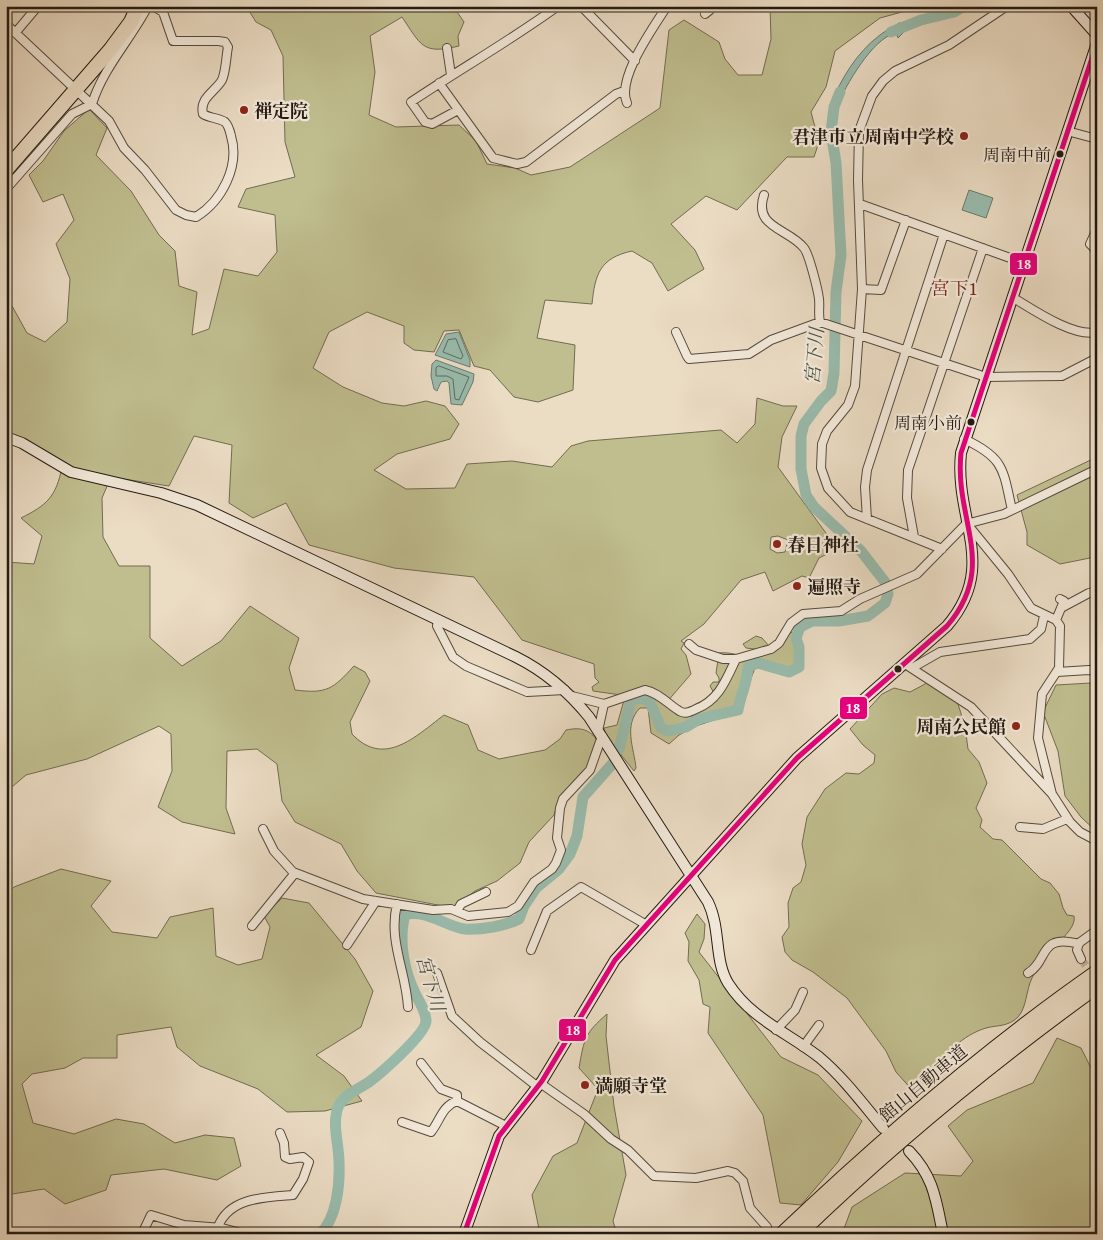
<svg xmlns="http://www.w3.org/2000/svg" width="1103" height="1240" font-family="'Gentium Book Plus','Noto Serif JP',serif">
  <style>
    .green { fill: #c0be8f; stroke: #726c50; fill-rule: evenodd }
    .water { fill: #99bcad; stroke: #6a7b6f }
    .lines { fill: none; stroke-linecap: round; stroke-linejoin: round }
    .shore { stroke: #5e6b60; stroke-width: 1 }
    .river { stroke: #99bcad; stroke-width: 11 }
    .street-tunnel { stroke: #c3b5a0; stroke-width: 8; stroke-dasharray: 8 4; stroke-linecap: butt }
    .street-casing { stroke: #554a3e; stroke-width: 10 }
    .secondary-casing { stroke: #231a12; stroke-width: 12 }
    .highway-casing { stroke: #231a12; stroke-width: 16 }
    .street { stroke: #f2e8d9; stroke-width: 8 }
    .secondary { stroke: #f2e8d9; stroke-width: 10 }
    .highway { stroke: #ebdcc4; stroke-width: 14 }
    .bus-1-casing { stroke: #f2e8d9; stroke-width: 9 }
    .bus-1 { stroke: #e5007d; stroke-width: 5 }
    .poi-dot { fill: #8f2418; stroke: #f2e8d9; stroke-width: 2 }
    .bus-dot { fill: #231a12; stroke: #f2e8d9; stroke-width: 2 }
    .labels { text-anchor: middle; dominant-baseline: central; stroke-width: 4.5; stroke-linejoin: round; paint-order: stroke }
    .bus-label { font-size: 17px; fill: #231a12; stroke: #f2e8d9; text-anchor: end }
    .poi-label { font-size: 18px; font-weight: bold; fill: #231a12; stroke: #f2e8d9; text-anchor: start }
    .street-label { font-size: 18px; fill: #231a12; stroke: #f2e8d9 }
    .neighbourhood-label { font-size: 19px; fill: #7a1f14; stroke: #f2e8d9 }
    .water-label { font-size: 19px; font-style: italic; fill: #4c5348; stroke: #f2e8d9 }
    .line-badge { stroke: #f2e8d9; stroke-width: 2 }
    .badge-label { font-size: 14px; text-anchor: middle; font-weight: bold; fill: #fff }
  </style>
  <rect width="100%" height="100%" fill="#ebdcc4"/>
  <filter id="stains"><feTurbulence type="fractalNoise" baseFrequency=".004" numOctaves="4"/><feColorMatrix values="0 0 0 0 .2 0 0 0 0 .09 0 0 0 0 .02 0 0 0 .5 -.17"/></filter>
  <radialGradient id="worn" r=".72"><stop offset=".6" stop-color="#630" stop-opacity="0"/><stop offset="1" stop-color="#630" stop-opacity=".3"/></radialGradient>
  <path class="green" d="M246 6H453L464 22 458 36 459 46C422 55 421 45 402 17L370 36 375 72 369 115 396 127 459 125 476 141 487 164 515 168 531 175 570 167 660 108 669 30 684 20 719 42 725 59 738 75H762L771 39 770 6H924L880 18 835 51 826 87 811 112 819 142 814 157H787L737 210 706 196 671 224 695 250 704 269 668 291 652 263 632 251C600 258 595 274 592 304L545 300 537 338 575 345 573 390 538 402 514 397 490 370 474 366 459 330 444 331 434 352 414 350 404 343V326L367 312 329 332 313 368 343 387 382 403 404 406 426 401 445 406 459 424 450 439 397 454 374 470 406 489 455 488 467 464 512 461 552 467 571 446 588 441 721 430 737 443 755 424 757 398 783 406H797L782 437 778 467 831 540 829 553 819 558 809 578 802 576 773 591 765 572 741 580 704 624 681 641 684 643 681 649 686 655 691 674 666 703 679 714 715 695 710 686 713 682H719V678L716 673 719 653C735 651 751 662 766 654L762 650 746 648 743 644 756 636 762 638 770 647 792 632 798 634C806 651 809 674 782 673 773 673 765 667 755 668L740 707 720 718 696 726 679 735 669 744 651 733 648 708H640C623 725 634 748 636 768L634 771 606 736 604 728 617 725 624 700 621 695 593 691 592 687 599 682 595 678 594 664 522 640 474 577 394 568 309 545 286 503 253 518 229 503 232 445 194 436 169 486 111 477 102 498 103 537 119 566H150V638L182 666 221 641 250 606 299 638 289 668 295 690C327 694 333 689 354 666L365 672 370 681 350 722 352 734C384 768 415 737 444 715L468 725 478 750 499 759 545 750 560 739 566 730C581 727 589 729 598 741L592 762 559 799 554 815 529 842 520 863 497 881 475 891 453 908 376 893 357 871 341 844 295 822 282 801 277 764 257 749 227 751 226 808 235 834 182 822 158 807 172 771 171 734 159 726 87 759 26 775 6 792V562L34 564 42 536 21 518C47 505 56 497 62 467L6 438V295L27 333 45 342 67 322 70 279 56 244 74 220 63 194 43 202 29 175 43 161 64 131 89 109 107 128 96 155 131 191 159 235 175 251 179 286 197 292 192 335 209 329 224 269 258 276 277 252 275 215 238 207 246 189 295 177 285 142 283 56 271 30 256 22ZM778 536 788 540 785 552 777 553 770 549 771 537Z
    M1097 457V552L1090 558 1060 564 1027 545V532L1017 495Z
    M927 683 957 701 965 726 968 749 979 762 987 783 976 808 982 820 980 827 993 839 1002 840 1041 879 1050 883 1059 894 1063 908 1067 915 1074 916C1077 930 1053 945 1044 958 1040 964 1035 971 1032 978 1026 990 1027 1007 1018 1017 1008 1027 997 1025 986 1028 965 1034 938 1056 937 1078L914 1092 896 1072 886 1051 847 998 813 972 792 960 785 952 782 937 789 927 788 903 793 888 801 882 806 865 802 844 807 817 825 789 846 773 859 774 874 763 875 755 863 745 850 729 882 694 894 688 910 692Z
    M1091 683 1097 685V832L1081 817 1065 796 1058 751 1043 712 1056 685Z
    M61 869 111 881 91 906 112 932 157 938 170 917 213 908 216 956 238 965 262 959 270 927 264 916 282 898 309 903 355 959 373 991 361 1027 316 1055 344 1076 362 1101 325 1111 287 1112 258 1089 200 1066 177 1047 171 1027 117 1035V1058H83L65 1068 32 1074 22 1084 33 1123 74 1134 116 1119 144 1124 175 1143 205 1135 234 1138 241 1166 217 1180 164 1169 111 1175 106 1190 65 1204 44 1189 6 1195V895L14 887Z
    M697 914 705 924 704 939 699 952 781 1057 818 1075 862 1121 838 1162 801 1205 780 1203 763 1115 708 1033 710 1007 703 1004 699 980 688 961 689 942 685 933Z
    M607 1014 606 1036 614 1106 626 1175 613 1221 617 1234H540L532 1195 553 1156 577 1143 598 1089 579 1068C584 1039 585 1033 607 1014Z
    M1057 1038 1081 1048 1097 1080V1234H842L852 1207 905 1173 961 1176 973 1161 948 1126 967 1110 1033 1083Z"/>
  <path class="water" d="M899 23H904L906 30 898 38 896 33C872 38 846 86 836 107L830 105C842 78 856 53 880 35 886 30 894 27 899 23Z
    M969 190 993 198 986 218 962 210Z
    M459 332 470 360V367L435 355 446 334Z
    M436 360 474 374 473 382 462 405 451 404 449 383 447 381 441 382 437 391 434 389 431 376 432 364Z"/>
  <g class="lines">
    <path class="shore" d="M456 339 463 356 461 359 443 352 448 340Z
      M439 366 469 377 459 400 455 399 453 379 447 376H436V368Z"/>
    <path class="river" d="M891 32 921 20 954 12 964 6
      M619 749 631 701 640 698 650 702 661 728 669 731 686 727 699 719 738 710C741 693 747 685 748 667L758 663 789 672 799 667V647L796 638 800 627 812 621H839L868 616 885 603 888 594 885 582 861 551 814 507 806 495 801 469V436L804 424 821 401 831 391 834 373 836 292 841 255 836 163 831 132 834 107 840 92
      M320 1234C337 1218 340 1184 339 1162 339 1144 331 1122 339 1105 345 1094 359 1089 369 1082 380 1074 426 1034 426 1021 426 1011 419 1002 415 993 404 971 398 939 405 915 424 908 447 927 465 929 481 930 505 926 519 919L524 906 536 888 559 869 570 854 577 836 583 797 614 762"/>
    <path class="street-tunnel" d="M1081 959 1095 978
      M767 1227 774 1234"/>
    <g class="street-casing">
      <path id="street" d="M581 6 635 61
        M705 14 710 10V6
        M6 24 109 121 124 148 145 170 176 210 186 215 196 217C222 201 240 166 231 136 230 132 229 126 225 122 219 118 209 118 203 114 199 98 215 92 222 80 226 71 226 57 228 47L225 42 218 41H173L163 12 153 6
        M16 32 38 6
        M447 48 451 75
        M439 83 493 158 517 164 526 162 616 94 624 91
        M627 103C616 79 653 28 667 6
        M458 110 432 124 425 122 411 102C460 69 510 41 558 6
        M1067 131 1097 139
        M6 189 72 114 92 104C103 68 131 39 148 6
        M764 195C753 228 788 228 804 248 809 254 818 290 819 299 820 307 818 314 820 322
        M860 204 1024 263
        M1097 229 1090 244 1097 251
        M862 289 881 290 906 220
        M1012 297C1032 309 1074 338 1097 332
        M676 332 687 356 689 359 749 354 771 340 820 322 986 377 1062 376 1097 358
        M964 439C1005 458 1003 470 1012 510
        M867 519 865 487 867 470 944 234
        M968 525 1008 574 1031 608 1056 620 1060 626 1059 668 1042 694 1038 738 1052 794
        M914 537 907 498 908 470 983 248
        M942 549 850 512 828 488 821 468 822 444 827 431 848 405 855 386 862 289 858 180 859 131 872 96 883 81 895 71 949 45 1007 6
        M1061 608 1089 593 1097 591
        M438 619 437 626 453 657 466 666 527 692 565 690
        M1056 620 1064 601 1060 599
        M689 644 696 650 723 659H736L771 649 779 643 791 623 803 614 841 611 860 599 917 574 966 524 1004 514 1097 469
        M905 664 971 707 1052 794 1070 822 1080 832 1097 841
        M912 668 940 652 1030 639 1041 629 1044 616
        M1057 672 1089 670 1097 671
        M572 696 604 704 645 690C659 693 667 703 678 710 684 715 690 712 696 709 719 700 726 680 736 659
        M598 731 604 704
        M1020 827 1043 829 1067 819
        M263 829 274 851 293 872 363 899 433 910 451 909 468 916 508 912 518 906 534 882 552 869 556 863 561 850 557 838 560 808 563 799 590 770 602 736
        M397 904C388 941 406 971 408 1007
        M457 911 461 904 486 892
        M252 926 295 873
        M347 945 376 901
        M531 950 547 911 581 887 645 924
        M1081 959 1077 950 1079 943 1097 930
        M437 973 452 1016 480 1042 538 1087
        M1028 973C1049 961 1038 933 1079 944
        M776 1030 795 1010 803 992
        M803 1047 819 1025
        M421 1063 441 1089 457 1095V1101
        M540 1083 584 1114 611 1139 628 1150 654 1176 696 1178 728 1171 735 1173 743 1181 750 1208 767 1227
        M402 1122 431 1132C440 1121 442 1106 457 1101L506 1126
        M218 1227C229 1197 267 1197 293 1195L303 1179 309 1162 303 1157 290 1159 285 1157 284 1143 280 1133
        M142 1234 151 1215 184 1225 222 1228 245 1234"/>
    </g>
    <g class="secondary-casing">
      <path id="secondary" d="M1071 6 1097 35
        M6 437 22 443 71 472 161 493 197 505 516 657C546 672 568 691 589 717L708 902C721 929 714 960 728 983 751 1019 787 1032 819 1057 843 1077 863 1104 883 1128
        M909 1151C934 1177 936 1200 943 1234
        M464 1234 499 1136 542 1081 615 960 797 758 947 626C999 565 954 521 961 453L1097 43"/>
    </g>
    <g class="highway-casing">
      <path id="highway" d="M6 170 111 49 131 22 138 6
        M782 1234C881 1140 985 1050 1097 972
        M799 1234C892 1144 992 1062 1097 986"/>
    </g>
    <use href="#street" class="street"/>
    <use href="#secondary" class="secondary"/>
    <use href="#highway" class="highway"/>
    <g class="bus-1-casing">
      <path id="bus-1" d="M464 1234 499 1136 542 1081 615 960 797 758 947 626C999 565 954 521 961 453L1097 43"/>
    </g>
    <use href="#bus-1" class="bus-1"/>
  </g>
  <g class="poi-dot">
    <circle cx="244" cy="110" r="5"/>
    <circle cx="964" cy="136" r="5"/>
    <circle cx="777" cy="544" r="5"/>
    <circle cx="797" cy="586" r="5"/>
    <circle cx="1016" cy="726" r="5"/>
    <circle cx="585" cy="1085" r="5"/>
  </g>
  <g class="bus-dot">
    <circle cx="1060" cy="154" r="4.5"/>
    <circle cx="971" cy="422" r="4.5"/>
    <circle cx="898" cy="669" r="4.5"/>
  </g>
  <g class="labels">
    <g class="bus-label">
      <text x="1051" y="154">周南中前</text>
      <text x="962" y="422">周南小前</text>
    </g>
    <g class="poi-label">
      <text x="254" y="110">禅定院</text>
      <text x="954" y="136" text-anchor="end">君津市立周南中学校</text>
      <text x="787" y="544">春日神社</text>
      <text x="807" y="586">遍照寺</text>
      <text x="1006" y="726" text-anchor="end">周南公民館</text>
      <text x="595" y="1085">満願寺堂</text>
    </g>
    <g class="street-label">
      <text transform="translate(923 1083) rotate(-40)">館山自動車道</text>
    </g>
    <g class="neighbourhood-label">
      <text x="954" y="288">宮下1</text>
    </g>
    <g class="water-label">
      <text transform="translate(814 356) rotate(-85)">宮下川</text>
      <text transform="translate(431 983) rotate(74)">宮下川</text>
    </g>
  </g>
  <g class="line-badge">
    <rect x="1009" y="252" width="29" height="24" rx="5" fill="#e5007d"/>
    <rect x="839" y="696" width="29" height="24" rx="5" fill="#e5007d"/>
    <rect x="558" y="1018" width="29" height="24" rx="5" fill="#e5007d"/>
  </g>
  <g class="badge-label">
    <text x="1024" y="269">18</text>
    <text x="853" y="713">18</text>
    <text x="573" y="1035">18</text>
  </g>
  <rect width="1103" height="1240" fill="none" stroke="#ebdcc4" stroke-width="25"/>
  <rect x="8" y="8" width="1088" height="1225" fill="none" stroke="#231a12" stroke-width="2.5"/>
  <rect x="12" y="12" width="1078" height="1215" fill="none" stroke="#231a12"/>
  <rect width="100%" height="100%" filter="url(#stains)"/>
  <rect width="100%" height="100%" fill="url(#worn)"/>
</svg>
